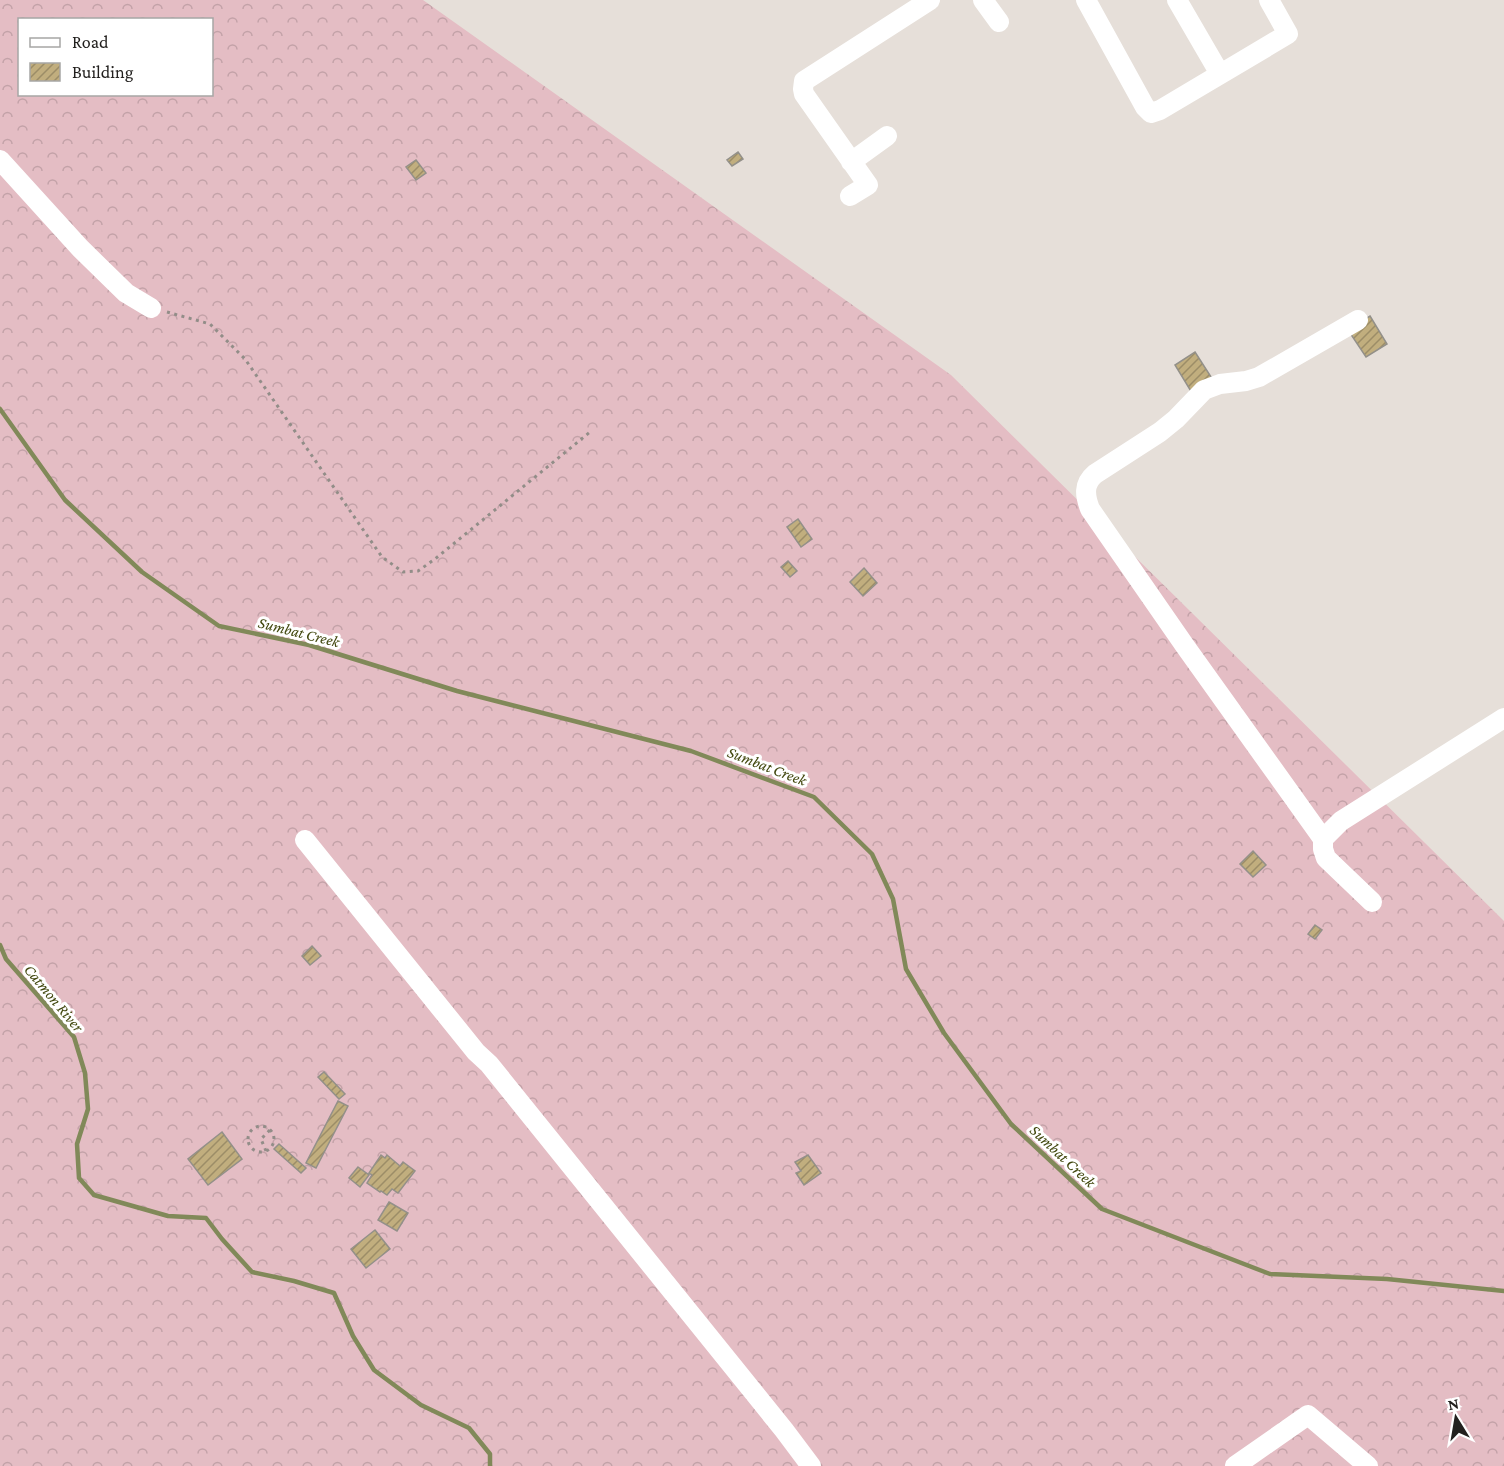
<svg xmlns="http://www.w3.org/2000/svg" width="1504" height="1466" font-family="'Crimson Pro',serif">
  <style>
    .forest { fill: url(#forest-crowns); fill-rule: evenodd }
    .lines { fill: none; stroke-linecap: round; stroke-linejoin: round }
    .stream { stroke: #818959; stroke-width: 4.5 }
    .building { fill: url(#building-hatch); stroke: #939089; stroke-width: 1.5 }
    .path { stroke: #928d88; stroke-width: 3; stroke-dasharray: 3 4.5; stroke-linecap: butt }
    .minor { stroke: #fff; stroke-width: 20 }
    .labels { text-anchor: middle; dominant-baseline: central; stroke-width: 6; stroke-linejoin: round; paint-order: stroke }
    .water-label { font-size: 16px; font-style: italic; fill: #42480f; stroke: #fff }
  </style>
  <defs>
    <pattern id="forest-crowns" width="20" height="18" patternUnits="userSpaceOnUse" patternTransform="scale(1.5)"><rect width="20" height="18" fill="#e4bdc4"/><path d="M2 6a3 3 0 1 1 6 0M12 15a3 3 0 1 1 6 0" fill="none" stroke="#c3a2a8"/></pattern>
    <pattern id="building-hatch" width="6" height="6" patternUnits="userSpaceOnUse" patternTransform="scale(1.5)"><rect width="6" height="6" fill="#c1ae7e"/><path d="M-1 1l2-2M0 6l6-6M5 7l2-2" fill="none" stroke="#9c8d67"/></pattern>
  </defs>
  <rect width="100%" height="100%" fill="#e6dfd9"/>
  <path class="forest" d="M0 0H423L951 375 1504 921V1466H0ZM20 20H212V94H20Z"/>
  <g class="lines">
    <path class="stream" d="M0 409 65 500 142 572 219 626 309 645 457 691 691 751 814 797 872 854 893 899 906 969 944 1033 1011 1124 1102 1209 1270 1274 1387 1279 1504 1291
      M0 945 6 959 74 1037 85 1073 88 1109 77 1144 79 1178 94 1195 168 1216 206 1218 222 1239 252 1272 294 1281 334 1293 353 1336 374 1370 421 1405 469 1428 490 1454V1466"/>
  </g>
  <path class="building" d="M738 152 743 159 732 166 727 160Z
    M416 160 426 173 416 180 406 167Z
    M1370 316 1387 344 1366 357 1348 330Z
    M1195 352 1213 380 1192 393 1175 365Z
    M798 519 812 539 801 547 787 527Z
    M788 561 797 571 790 577 781 567Z
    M864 568 877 583 863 596 850 582Z
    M1253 851 1266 865 1253 877 1240 864Z
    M1315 925 1322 930 1315 939 1308 934Z
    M312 946 321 956 310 965 302 956Z
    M324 1072 345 1094 339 1099 318 1077Z
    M338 1101 348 1106 316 1168 306 1163Z
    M222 1132 242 1159 208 1185 188 1159Z
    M279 1144 306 1168 301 1173 274 1149Z
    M381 1155 385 1158 387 1155 400 1166 403 1162 415 1171 398 1193 392 1189 387 1195 381 1191 380 1192 367 1183 372 1175 369 1173Z
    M808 1155 821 1173 804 1185 796 1173 801 1171 795 1162Z
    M358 1167 369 1175 360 1187 349 1178Z
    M389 1202 408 1213 397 1231 378 1220Z
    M375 1230 390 1249 366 1268 351 1249Z"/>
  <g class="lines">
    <path class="path" d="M167 312 210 324 245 359 382 557 403 572 418 571 435 559 590 432
      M248 1139a13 13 0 1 1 26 0a13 13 0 1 1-26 0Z
      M266 1151 261 1139 270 1130"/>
    <path class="minor" d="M983 0 999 22
      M1086 0 1145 107 1151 113 1160 110 1288 34 1269 0
      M1177 0 1220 74
      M0 160 80 248 126 293 151 308
      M851 162 887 136
      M850 196 868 185 804 94 803 89 804 81 930 0
      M1323 839 1185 646 1090 509C1085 496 1083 484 1095 474L1160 432 1176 419 1204 390 1220 384 1246 381 1259 377 1358 320
      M305 840 476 1052 489 1064 784 1430 811 1466
      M1372 902 1326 858 1323 849V839L1341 821 1504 718
      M1235 1466 1308 1415 1368 1466"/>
  </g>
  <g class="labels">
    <g class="water-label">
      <text transform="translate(299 632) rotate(14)">Sumbat Creek</text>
      <text transform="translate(767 766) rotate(21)">Sumbat Creek</text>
      <text transform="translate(54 998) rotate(50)">Catmon River</text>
      <text transform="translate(1063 1156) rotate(43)">Sumbat Creek</text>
    </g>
  </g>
  <rect x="18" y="18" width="195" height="78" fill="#ffffff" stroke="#a7a6a5" stroke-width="1.5"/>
  <rect x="30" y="38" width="30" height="9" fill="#ffffff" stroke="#a7a6a5" stroke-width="1.5"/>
  <text x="72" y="48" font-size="18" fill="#22201e">Road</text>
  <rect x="30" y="63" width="30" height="18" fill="url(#building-hatch)" stroke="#a7a6a5" stroke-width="1.5"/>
  <text x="72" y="78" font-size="18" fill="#22201e">Building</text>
  <g transform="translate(1456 1418) rotate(349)" stroke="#ffffff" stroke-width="4.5" paint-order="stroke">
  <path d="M0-4.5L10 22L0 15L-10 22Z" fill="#22201e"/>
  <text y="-9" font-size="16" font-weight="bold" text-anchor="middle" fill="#22201e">N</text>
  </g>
</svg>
